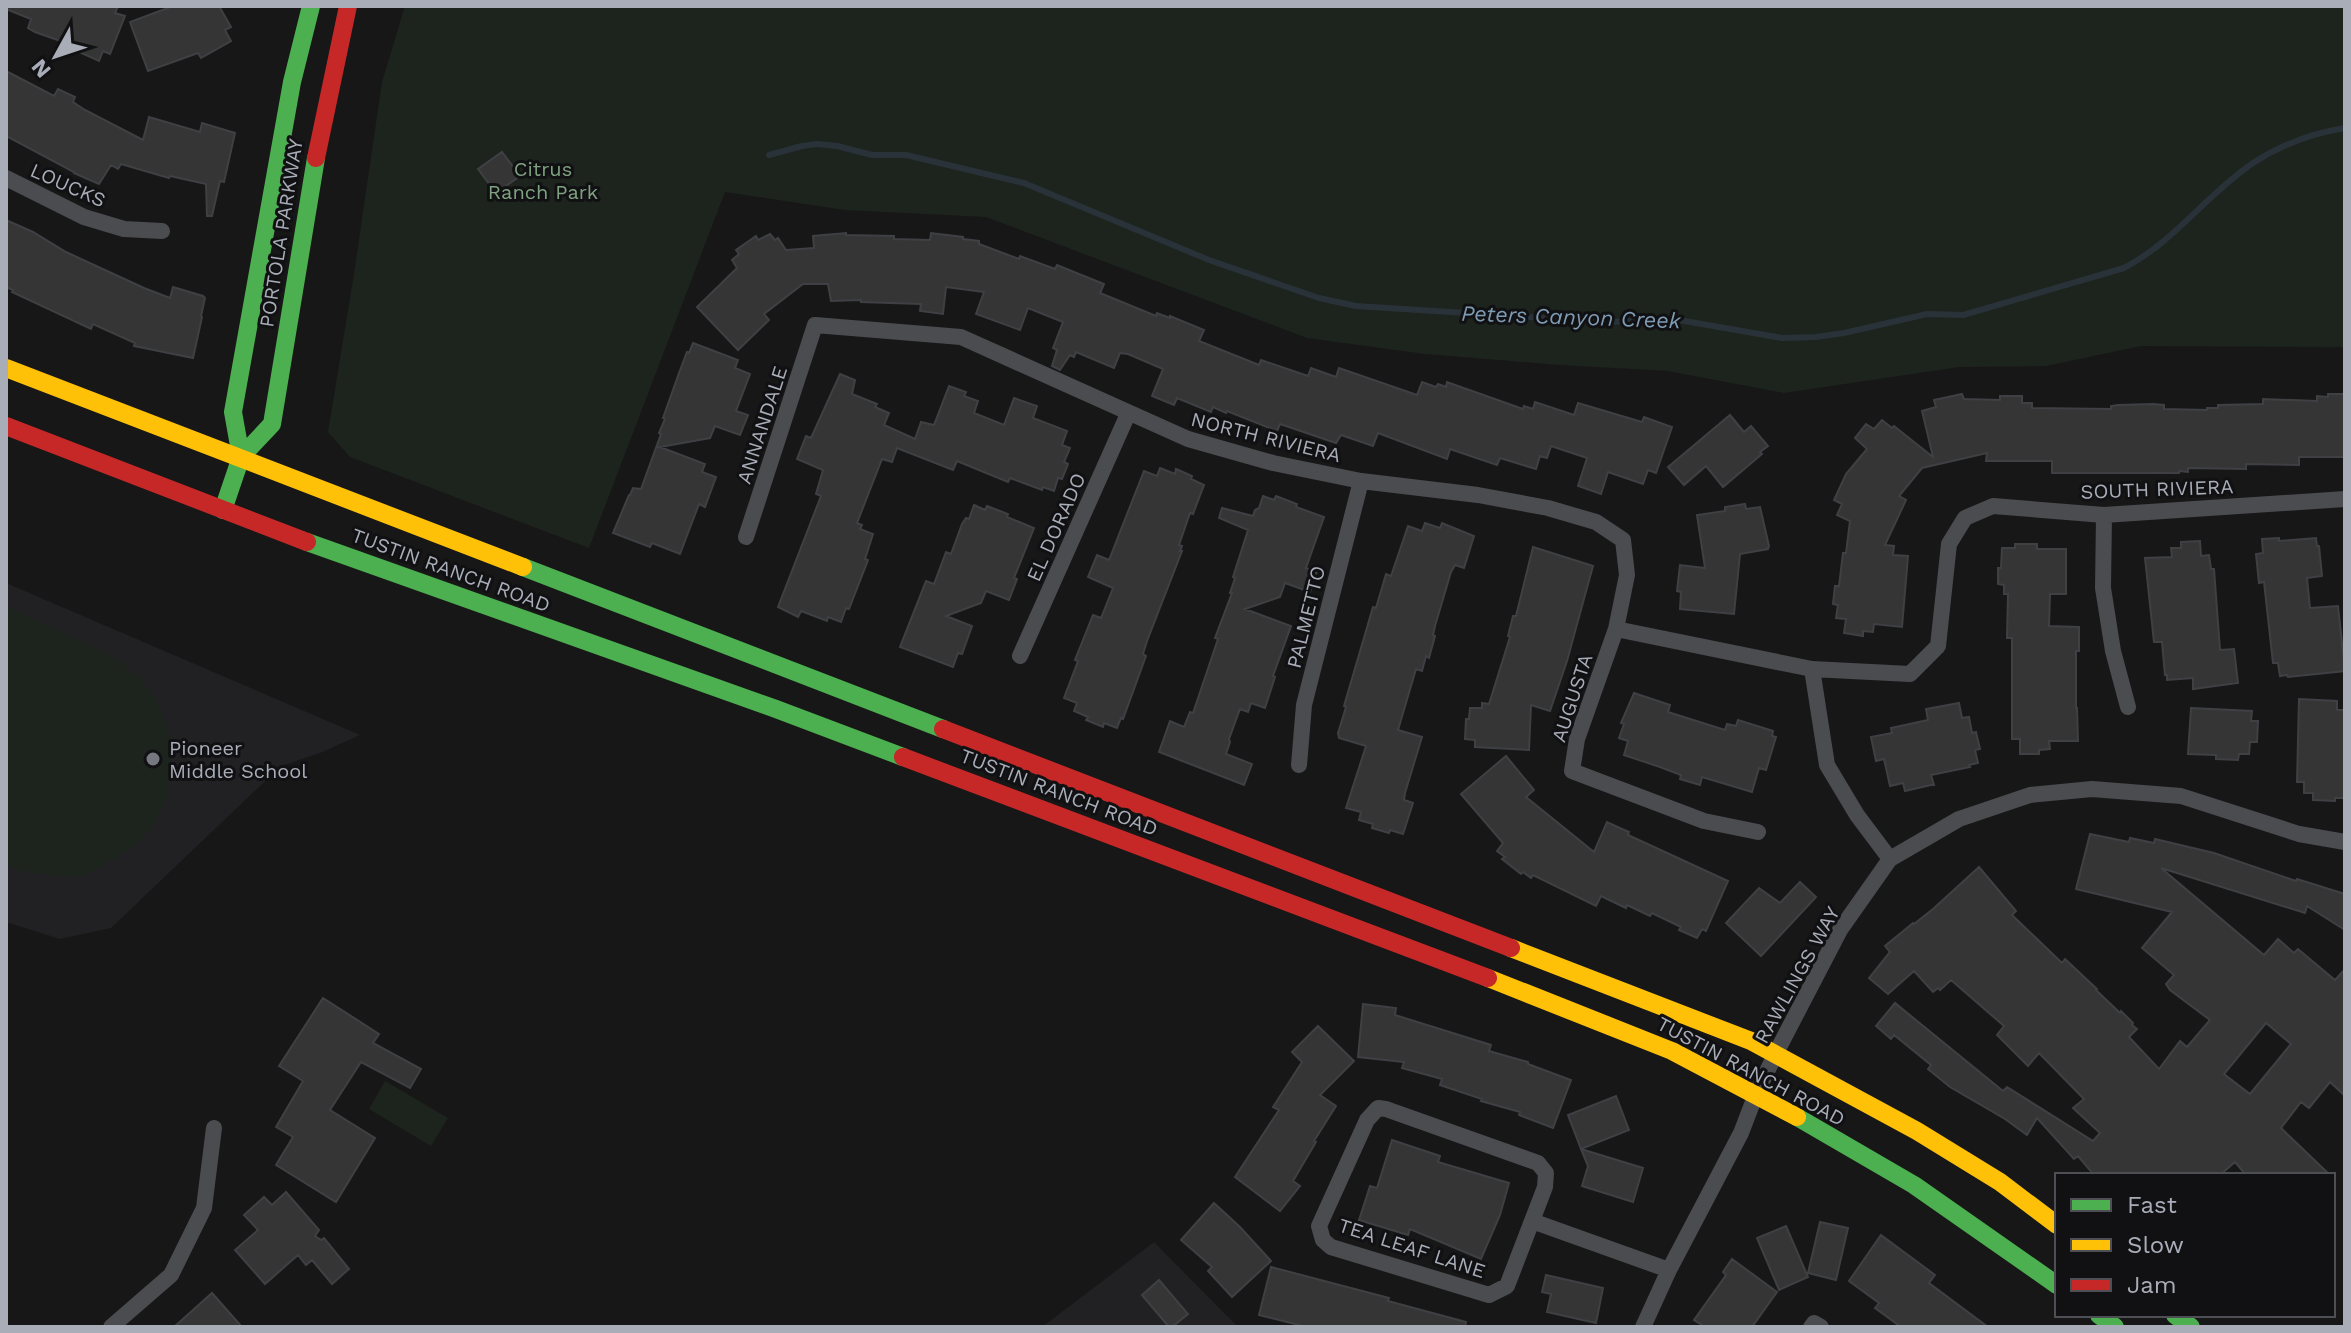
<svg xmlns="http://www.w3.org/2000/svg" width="2351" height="1333" font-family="'Work Sans',sans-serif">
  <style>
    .built { fill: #212123 }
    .green { fill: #1d241e }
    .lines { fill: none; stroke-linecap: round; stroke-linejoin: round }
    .stream { stroke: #2a3239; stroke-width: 6 }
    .building { fill: #353536; stroke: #3f4043; stroke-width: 2; fill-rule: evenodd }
    .street { stroke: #4b4c50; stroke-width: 16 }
    .fast { stroke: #4caf50; stroke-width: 18 }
    .slow { stroke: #ffc107; stroke-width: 18 }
    .jam { stroke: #c62828; stroke-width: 18 }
    .poi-dot { fill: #757880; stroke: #111113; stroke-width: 3 }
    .labels { text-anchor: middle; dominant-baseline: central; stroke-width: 6; stroke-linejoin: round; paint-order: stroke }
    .park-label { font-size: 20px; fill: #7fa381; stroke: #111113 }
    .street-label { font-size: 20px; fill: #a8adb8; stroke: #111113 }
    .poi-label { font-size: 20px; fill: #a8adb8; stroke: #111113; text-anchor: start }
    .water-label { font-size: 22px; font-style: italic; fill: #7f9bb3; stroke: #111113 }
  </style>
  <rect width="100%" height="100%" fill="#171717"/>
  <path class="built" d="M6 583 360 735 320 753 281 766 111 928 60 939 6 922Z
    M1154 1242 1235 1324 1244 1327H1042Z"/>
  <path class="green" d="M405 6H2345V347L2141 346 2046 366 1959 367 1784 393 1668 371 1561 365 1425 354 1307 338 986 217 845 210 725 192 589 548 350 457 328 432 354 274 382 82Z
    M6 606 110 655 140 677 160 707 173 748 168 798 151 829 132 848 91 872 69 878 20 871 6 864Z
    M385 1081 448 1118 431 1146 369 1109Z"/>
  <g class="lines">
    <path class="stream" d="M769 155 802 146 817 144 837 146 872 155H906L1024 183 1209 260 1319 298 1356 306 1608 322 1673 319 1782 338 1816 337 1844 333 1927 314 1963 315 2124 268C2174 242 2207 194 2253 163 2281 145 2313 133 2345 128"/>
  </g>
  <path class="building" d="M6 6H118L115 13 125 16 110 54 103 51 99 61 68 47 69 44 35 32 28 28 31 19 6 9Z
    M173 6H219L231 27 225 30 231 41 201 58 198 53 148 71 130 22Z
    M6 71 54 96 58 89 75 97 73 102 85 110 143 140 149 117 200 132 202 123 235 133 224 182 220 181 212 216H207L206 184 170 176 169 178 121 164 118 169 111 165 99 184 74 173V172L6 136Z
    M502 152 520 176 496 193 478 169Z
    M6 220 33 232 66 252 144 288 170 298 173 287 203 296 205 298 201 316 202 317 193 358 134 346 135 343 93 324 91 329 12 292 13 290 6 287Z
    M846 233V235L894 236V239L930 240 931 233 963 237V239L979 241V244L1019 259 1020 256 1055 269 1057 265 1104 284 1100 293 1156 316 1157 313 1170 318V316L1204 330 1199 341 1259 365 1261 360 1308 376 1311 368 1336 377 1339 368 1417 395 1422 382 1436 387 1438 384 1446 387 1447 382 1523 409 1524 406 1533 409 1535 402 1574 415 1578 403 1642 422 1644 417 1672 427 1656 473 1648 470 1643 484 1608 472 1601 494 1578 486 1587 458 1551 446 1547 458 1540 456 1536 469 1500 458 1497 465 1450 449 1447 459 1378 433 1373 446 1341 435 1336 443 1280 424 1277 431 1227 411 1226 413 1213 407 1211 412 1177 398 1174 405 1152 396 1163 369 1128 354 1120 353 1114 368 1076 352 1074 357 1070 355 1060 370 1052 366 1057 350 1053 348 1063 322 1028 308 1020 330 976 314 984 292 946 287 943 314 920 311 921 304 861 302V300L831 301 828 284H803L764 314 769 320 738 350 697 307 737 268 732 260 739 254 736 250 756 236 758 240 770 234 775 240 778 238 786 250 814 248 813 236Z
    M693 343 738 360 735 368 750 374 736 411 748 415 740 435 715 426 710 438 660 447 705 464 702 472 716 477 705 507 699 504 680 554 652 543 650 547 613 533 629 495H630L633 488 641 489 661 434 659 433 665 419 663 418 679 373 687 352 689 353Z
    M840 374 855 380 852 394 877 404 875 407 889 413 884 425 915 439 921 422 934 425 949 386 966 392 964 396 978 401 974 413 1004 425 1014 398 1037 406 1033 418 1067 431 1062 445 1070 448 1064 462 1068 464 1062 479 1058 478 1054 491 1043 487 1042 490 1010 478 1008 482 957 461 953 470 897 448 892 462 882 459 857 523 862 525 860 529 873 534 865 559 868 560 849 609 846 608 841 622 828 617 827 621 801 611 798 617 778 607 821 496 816 494 823 470 797 459 806 436 811 438Z
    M1962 394 1964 399 2000 400V396H2022V403H2032V408L2111 409V406L2118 405 2153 404 2164 405V409L2207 410V408H2218V405L2263 404V399L2317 401V396L2328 397V394H2345V457H2299V465L2246 464V469L2188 468V472L2179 471V473H2052V461H1986L1987 453 1922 468 1899 496 1906 500 1885 545 1894 546 1893 555 1908 556 1902 627 1874 624 1873 632 1863 631V636L1844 633 1846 619 1836 618 1838 605 1833 604 1835 586H1839L1843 553H1846L1850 521 1837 515 1842 504 1834 500 1846 474 1867 449 1855 438 1866 424 1874 429 1882 420 1892 428 1894 426 1933 457 1922 411 1936 407 1934 400Z
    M1730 415 1744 432 1751 426 1768 446 1760 452 1762 454 1723 487 1706 466 1684 485 1668 467Z
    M1160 468 1175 474 1176 469 1192 476 1191 479 1204 485 1193 514 1190 513 1179 545 1182 546 1180 551H1182L1147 641 1143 654 1146 656 1123 719 1121 718 1117 728 1104 723 1103 727 1086 720 1088 717 1074 711 1077 703 1064 698 1078 661 1075 660 1093 615 1101 618 1113 588 1088 577 1097 555 1109 560 1144 471 1157 476Z
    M1263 496 1274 500 1276 496 1297 504 1296 507 1324 517 1306 568 1317 571 1310 592 1285 583 1280 597 1245 609 1291 626 1273 676 1275 677 1265 708 1251 703 1248 712 1240 709 1229 739 1230 742 1226 754 1252 764 1244 785 1159 752 1170 721 1184 727 1190 712 1193 713 1218 639 1215 638 1232 593H1230L1235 578 1233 577 1248 530 1219 518 1222 508 1253 516 1255 510 1259 508Z
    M1745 504 1746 509 1760 507 1769 546 1768 549 1740 554 1734 614 1680 609 1681 592 1677 591 1680 565 1705 568 1697 515 1725 511V507Z
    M974 505 985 510 987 506 1008 514 1007 517 1034 528 1014 578 1017 579 1009 600 986 591 981 603 946 616 972 626 962 654 958 653 953 667 900 647 926 581 934 584 946 552 951 554 962 524 966 518 969 519Z
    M1425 523 1440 528 1442 523 1474 536 1464 568 1455 565 1451 572 1435 626 1433 635 1435 636 1429 658 1426 656 1422 671 1416 669 1398 730 1422 737 1405 793 1404 800 1413 803 1403 834 1390 830 1389 833 1372 828 1373 824 1359 820 1361 812 1346 808 1366 746 1339 738 1338 733 1346 707 1344 706 1373 607 1376 608 1386 574 1391 576 1408 526 1422 531Z
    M2279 538V541L2316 538 2317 546H2319L2322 576 2307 578 2310 608 2338 606 2345 671 2288 677 2287 675 2280 676 2278 663H2273L2264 582 2259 583 2256 554 2263 553 2262 539Z
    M2200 541 2201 556 2209 555 2211 569H2214L2220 650 2234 649 2238 683 2193 689V678L2167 680V675H2165L2162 642H2154L2145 558 2172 557 2171 548H2181V542Z
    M2015 544H2037V549H2066V594H2050L2049 626 2079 627V651H2076V708H2077L2078 741H2049L2050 749 2039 750V754H2020V739H2012V638H2007L2008 594H2004V585L1998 584V568H2001L2002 548H2015Z
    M1533 547 1593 566 1567 661 1550 711 1531 705 1529 750 1475 747V740L1465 739 1466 719H1469L1470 708H1482V703L1489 704 1510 637 1508 636 1513 616H1516Z
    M1634 693 1670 705 1668 712 1725 730 1727 724 1736 726 1738 720 1773 731 1772 736 1776 737 1766 770 1759 768 1752 792 1702 777 1700 785 1680 779 1681 775 1660 767 1624 755 1628 741 1619 738 1624 724 1621 723Z
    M2299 699 2337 701V710H2344L2345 798H2335V801L2313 800V793H2304V782H2297Z
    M1959 703 1962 718 1969 717 1972 733 1976 732 1980 749 1975 750 1978 763 1969 765 1970 767 1931 775 1934 785H1931L1905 791 1903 783 1890 786 1884 759 1876 761 1871 737 1892 733 1891 728 1928 720 1926 709Z
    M2191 708 2252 711 2251 721H2258L2257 742H2250L2249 754H2239L2238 760 2216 759V755L2188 754Z
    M1506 756 1534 790 1526 797 1594 852 1607 822 1629 832 1628 835 1728 881 1706 931 1702 929 1697 938 1679 930 1681 927 1652 913 1650 916 1627 905 1626 908 1601 896 1596 906 1533 875 1531 878 1523 872 1521 874 1502 859 1505 857 1497 851 1503 843 1461 794Z
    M2090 834 2129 842 2130 838 2154 843 2155 839 2214 853 2296 881 2297 879 2345 894V930L2307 906 2305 913 2161 868 2264 955 2278 939 2294 953 2298 949 2335 980 2345 969V1096L2330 1082 2309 1108 2301 1102 2281 1128 2330 1175H2246L2235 1162 2220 1175H2094L2078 1156 2074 1159 2037 1118 2027 1135 2005 1119 1950 1087 1928 1069 1931 1065 1894 1035 1891 1039 1876 1026 1895 1003 2003 1091 2007 1087 2093 1141 2100 1133 2073 1108 2084 1099 2039 1053 2028 1066 1997 1035 2004 1026 1951 980 1940 990 1938 988 1933 992 1914 971 1888 994 1869 978 1890 952 1885 946 1913 923 1914 924 1933 909 1979 867 2016 911 2012 915 2062 963 2065 959 2097 989 2096 990 2120 1013 2121 1011 2133 1023 2132 1025 2137 1029 2129 1037 2159 1069 2180 1041 2187 1047 2210 1020 2170 990 2166 984 2174 975 2142 948 2172 912 2076 889ZM2266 1023 2291 1044 2250 1094 2224 1074Z
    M1800 882 1816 897 1761 956 1726 923 1759 888 1780 903Z
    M323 998 379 1034 373 1043 421 1069 410 1088 361 1062 330 1110 375 1138 336 1202 276 1165 293 1137 276 1127 303 1081 279 1066Z
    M1363 1004 1396 1008 1395 1015 1491 1045 1489 1051 1528 1062V1064L1571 1080 1553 1128 1519 1115 1520 1112 1481 1101 1482 1099 1440 1085 1442 1079 1402 1068 1404 1062 1358 1057Z
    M1318 1026 1354 1061 1320 1095 1336 1106 1314 1141 1316 1142 1293 1181 1300 1186 1280 1211 1235 1177 1279 1110 1273 1107 1302 1062 1292 1052Z
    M1616 1096 1629 1130 1581 1149 1568 1115Z
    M1392 1140 1440 1156 1438 1162 1509 1183 1500 1215 1481 1259 1410 1229 1408 1235 1359 1220 1370 1186 1377 1188Z
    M1581 1149 1643 1168 1633 1202 1582 1186 1588 1166Z
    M286 1192 319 1230 315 1236 321 1240 324 1238 349 1269 332 1284 312 1260 306 1265 298 1255 265 1284 235 1250 258 1230 244 1215 264 1197 272 1205Z
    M1214 1203 1240 1227 1271 1261 1232 1297 1208 1271 1212 1267 1181 1240Z
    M1820 1222 1848 1228 1836 1280 1808 1273Z
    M1786 1226 1808 1277 1779 1290 1757 1238Z
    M1881 1235 1935 1275 1929 1283 1988 1327H1901L1875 1308 1879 1303 1849 1281Z
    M1732 1259 1777 1292 1752 1327H1705L1694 1320 1726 1275 1723 1272Z
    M1271 1267 1389 1298 1388 1301 1466 1322 1465 1327H1307L1259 1315Z
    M1546 1275 1603 1288 1596 1323 1547 1312 1551 1294 1542 1292Z
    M1159 1280 1188 1314 1172 1327H1169L1142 1295Z
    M212 1293 242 1327H174Z"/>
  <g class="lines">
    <path class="street" d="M6 178 84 217 124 229 162 231
      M2104 515 2103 588 2113 651 2128 707
      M746 537 815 325 961 337 1188 439 1273 463 1361 481 1478 495 1548 508 1596 522 1623 540 1627 575 1616 629 1577 739 1572 771 1704 821 1758 832
      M1616 629 1812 669 1910 674 1938 646 1949 544 1965 518 1993 506 2104 515 2345 499
      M1020 656 1128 414
      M1812 669 1827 765 1857 815 1890 859
      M1299 765 1304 705 1361 481
      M1378 1108 1386 1109 1538 1163 1546 1173 1545 1187 1507 1286 1489 1295 1331 1247 1323 1240 1319 1226 1367 1120Z
      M1532 1221 1669 1270
      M111 1327 171 1275 204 1208 214 1128
      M1643 1327 1669 1270 1741 1133 1756 1094 1776 1053 1840 930 1890 859 1959 819 2030 795 2092 789 2181 796 2299 834 2345 842
      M1811 1327 1814 1323 1821 1327"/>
    <path class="fast" d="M241 457 233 412 292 82 311 6
      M223 510 241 457 272 424 316 158
      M307 542 776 709 903 757
      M523 567 943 729
      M1797 1117 1914 1185 2057 1285
      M2099 1315 2115 1327
      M2175 1315 2191 1327"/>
    <path class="slow" d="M6 368 523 567
      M1511 948 1751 1041 1917 1131 2000 1182 2057 1225
      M1488 978 1672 1051 1797 1117"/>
    <path class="jam" d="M316 158 348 6
      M6 426 307 542
      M943 729 1511 948
      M903 757 1488 978"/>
  </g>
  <circle class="poi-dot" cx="153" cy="759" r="8"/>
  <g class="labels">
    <g class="park-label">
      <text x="543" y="169">Citrus<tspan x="543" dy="23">Ranch Park</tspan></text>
    </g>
    <g class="street-label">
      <text transform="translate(68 185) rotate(24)">LOUCKS</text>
      <text transform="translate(281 233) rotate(-81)">PORTOLA PARKWAY</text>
      <text transform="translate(762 425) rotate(-72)">ANNANDALE</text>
      <text transform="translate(1266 437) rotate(14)">NORTH RIVIERA</text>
      <text transform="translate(2157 489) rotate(-2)">SOUTH RIVIERA</text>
      <text transform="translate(1056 527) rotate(-66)">EL DORADO</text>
      <text transform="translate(451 570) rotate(20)">TUSTIN RANCH ROAD</text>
      <text transform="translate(1306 617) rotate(-76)">PALMETTO</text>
      <text transform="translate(1572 698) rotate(-72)">AUGUSTA</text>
      <text transform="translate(1059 792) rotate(21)">TUSTIN RANCH ROAD</text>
      <text transform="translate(1797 975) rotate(-61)">RAWLINGS WAY</text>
      <text transform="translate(1751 1071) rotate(28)">TUSTIN RANCH ROAD</text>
      <text transform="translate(1412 1248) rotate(18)">TEA LEAF LANE</text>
    </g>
    <g class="poi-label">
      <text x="169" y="748">Pioneer<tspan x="169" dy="23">Middle School</tspan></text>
    </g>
    <g class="water-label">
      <text transform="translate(1571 317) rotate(2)">Peters Canyon Creek</text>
    </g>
  </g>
  <rect width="2351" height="1333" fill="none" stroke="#a8adb8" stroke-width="16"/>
  <rect x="2055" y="1173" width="280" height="144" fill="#111113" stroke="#4d4f55" stroke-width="2"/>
  <rect x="2071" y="1199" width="40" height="12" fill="#4caf50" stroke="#4d4f55" stroke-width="2"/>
  <text x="2127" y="1213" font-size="24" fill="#a8adb8">Fast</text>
  <rect x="2071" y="1239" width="40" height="12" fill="#ffc107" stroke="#4d4f55" stroke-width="2"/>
  <text x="2127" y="1253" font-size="24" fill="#a8adb8">Slow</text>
  <rect x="2071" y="1279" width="40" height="12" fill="#c62828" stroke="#4d4f55" stroke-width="2"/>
  <text x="2127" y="1293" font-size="24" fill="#a8adb8">Jam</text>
  <g transform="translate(56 56) rotate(230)" stroke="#111113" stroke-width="6" paint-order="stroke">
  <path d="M0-6L14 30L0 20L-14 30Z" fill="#a8adb8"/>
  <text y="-12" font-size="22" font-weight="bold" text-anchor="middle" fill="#a8adb8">N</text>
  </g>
</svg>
